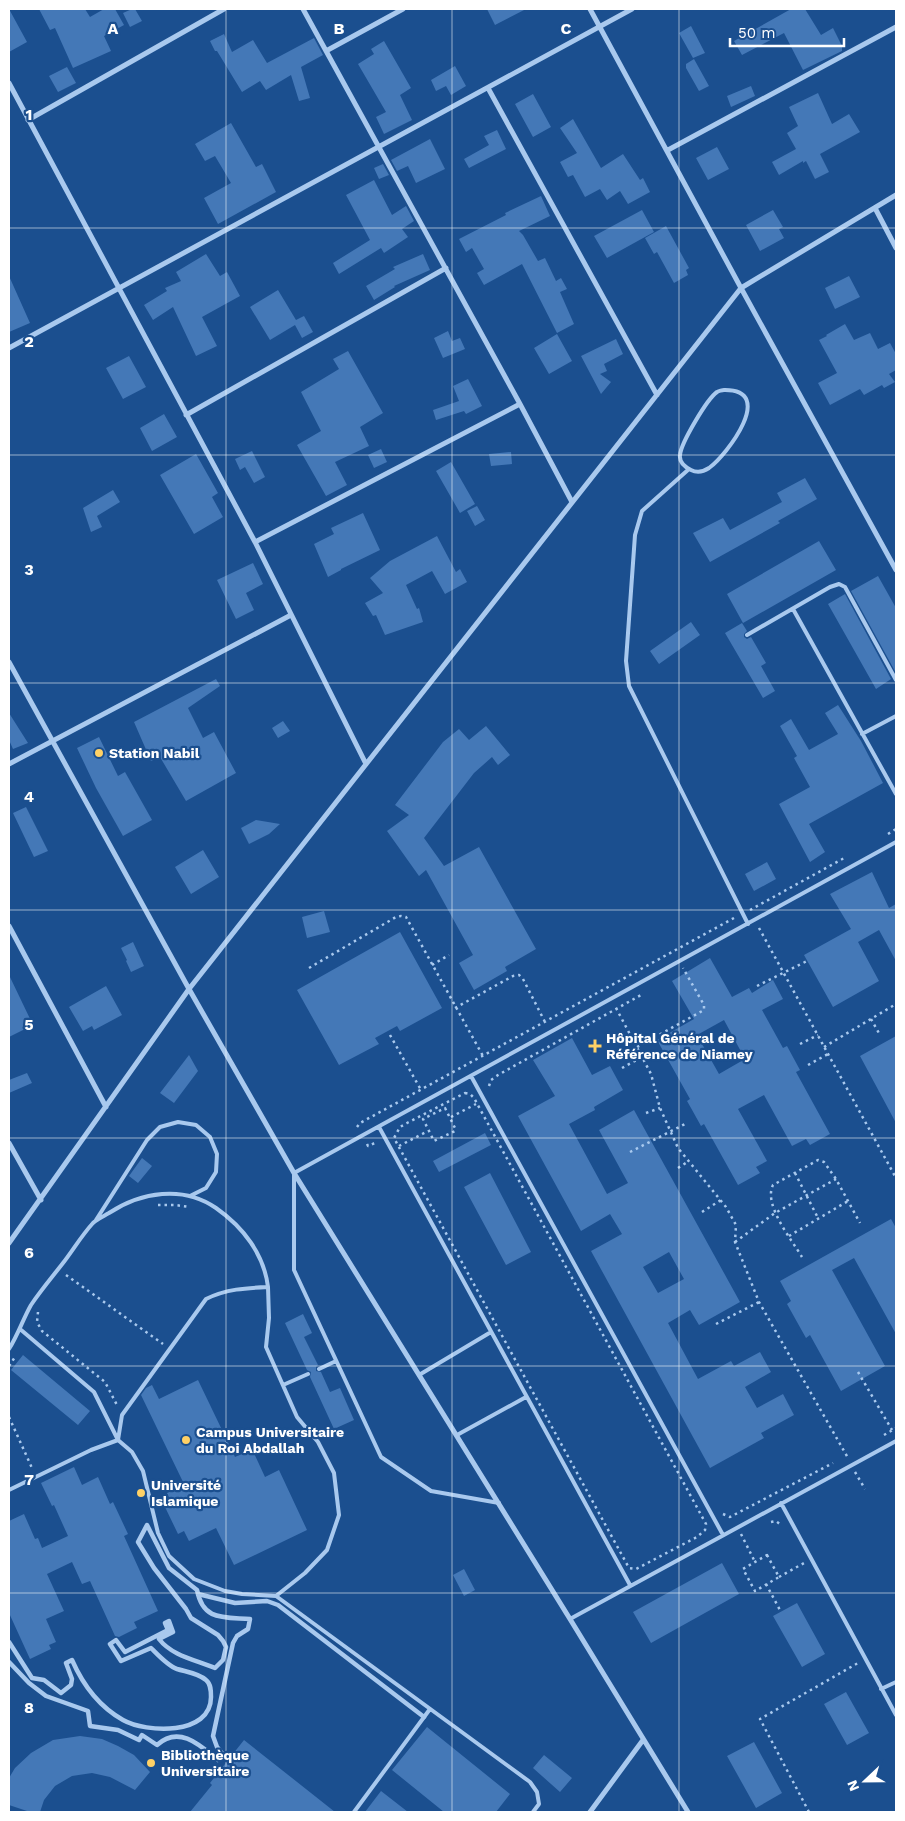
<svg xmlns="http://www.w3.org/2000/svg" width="905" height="1821" font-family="'Work Sans',sans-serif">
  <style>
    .building { fill: #4478b7; fill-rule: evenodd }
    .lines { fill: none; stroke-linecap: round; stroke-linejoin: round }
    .path { stroke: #a9c9ee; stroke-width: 2.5; stroke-dasharray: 2.5 4; stroke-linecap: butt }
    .service { stroke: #a9c9ee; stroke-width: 4 }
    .pedestrian { stroke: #a9c9ee; stroke-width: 4.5 }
    .minor { stroke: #a9c9ee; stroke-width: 5 }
    .grid { fill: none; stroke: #fff; stroke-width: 1; stroke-opacity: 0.55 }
    .poi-dot { fill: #ffd166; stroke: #1b4f8f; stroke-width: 2 }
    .labels { text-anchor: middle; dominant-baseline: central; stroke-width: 4.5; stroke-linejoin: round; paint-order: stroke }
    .poi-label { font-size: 14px; font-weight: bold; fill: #fff; stroke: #1b4f8f; text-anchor: start }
    .grid-label { font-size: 16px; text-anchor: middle; font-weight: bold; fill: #fff; stroke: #1b4f8f; stroke-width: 4.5; stroke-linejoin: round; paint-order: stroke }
  </style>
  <rect width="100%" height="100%" fill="#1b4f8f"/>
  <path class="building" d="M9 9 27 42 9 52Z
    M39 9H85L90 17 104 9H115L124 25 104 36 111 51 73 68 55 28 50 30Z
    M132 9H135L142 21 130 27 123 13Z
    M487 9H526L495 25Z
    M791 9H805L821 35 833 28 842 46V51L803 70 784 33 742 55 734 41Z
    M691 26 705 53 693 58 679 33Z
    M224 34 232 52 253 40 267 63 314 38 323 55 301 67 310 98 299 101 291 75 266 90 260 81 242 92 217 51H215L210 41Z
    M384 41 411 88 400 95 412 120 384 134 376 117 386 112 358 64 374 54 371 49Z
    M694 59 709 86 699 91 686 68V64Z
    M455 66 466 86 451 95 446 86 436 91 431 80Z
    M67 67 76 83 58 92 49 76Z
    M751 86 755 96 731 107 727 96Z
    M818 93 832 124 849 114 860 132 820 154 829 172 815 179 806 161 803 163V161L779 175 772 162 796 149 787 133 798 126 789 107Z
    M533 94 551 127 533 137 515 104Z
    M573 119 601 168 623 154 640 180 643 178 650 192 628 204 620 191 607 200 600 189 585 197 573 175 568 177 560 162 577 153 560 128Z
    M231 123 256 167 262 164 276 192 218 224 204 198 231 183 215 156 205 161 195 144Z
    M497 130 506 149 469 168 464 159 489 145 484 136Z
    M430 139 445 169 416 183 408 166 397 171 391 160Z
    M717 147 729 169 708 180 696 158Z
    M383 164 389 175 379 179 374 168Z
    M374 180 392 215 406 206 414 221 402 229 408 237 384 253 381 248 339 274 333 263 370 240 346 195Z
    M541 196 550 216 519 231 523 235 538 261 545 258 556 281 561 278 567 289 560 292 574 324 557 333 522 264 484 285 477 273 484 269 472 248 466 252 459 239 506 215 505 213Z
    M642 210 654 232 607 258 594 236Z
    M773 210 783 227 779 229 784 238 760 251 746 225Z
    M666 226 689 268 686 270 688 275 674 283 657 252 654 254 645 238Z
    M206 254 220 276 227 272 240 296 202 317 217 346 196 356 173 307 153 320 144 305 167 291 165 288 181 281 176 272Z
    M423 254 430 270 394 286 395 287 374 300 366 286 395 269 393 267Z
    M9 276 30 323 9 332Z
    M849 276 860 297 835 309 825 288Z
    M278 290 296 320 304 316 313 332 302 338 295 325 270 340 250 307Z
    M845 324 854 340 870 333 878 349 890 343 896 354V370L889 374 895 382 884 388 882 385 864 395 860 389 830 405 818 383 837 373 819 340 827 336 826 335Z
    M448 331 452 341 460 338 465 349 443 358 434 338Z
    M557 334 572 361 549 374 534 348Z
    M616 339 623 354 604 364 607 371 600 374 611 382 601 394 581 356Z
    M348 351 383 413 360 427 369 446 335 462 347 485 326 496 297 445 321 431 301 392 339 369 333 359Z
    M129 356 146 387 123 399 106 368Z
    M468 379 482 406 466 414 464 411 436 420 433 410 459 401 453 386Z
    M164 414 177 437 152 451 140 428Z
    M381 449 387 462 374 468 368 455Z
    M252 451 265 477 254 483 245 467 240 470 235 459Z
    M511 452 512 464 491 466 489 454Z
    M196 454 218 493 212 497 223 517 194 534 160 475Z
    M451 462 475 504 460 513 436 471Z
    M805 478 817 499 778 521 780 523 710 562 693 533 723 518 730 530 782 502 777 493Z
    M113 490 120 502 97 516 102 527 91 532 83 508Z
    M477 506 485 520 475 526 467 511Z
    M363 513 380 550 341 569V570L328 577 314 544 334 534 331 528Z
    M437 536 456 572 460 569 467 582 445 594 432 571 406 585 417 609 419 608 423 622 385 635 376 615 373 616 365 603 383 593 370 578 390 561Z
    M819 541 836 570 743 623 727 594Z
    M253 563 263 584 246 593 254 610 236 619 217 580Z
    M878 576 896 608V673L851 591Z
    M845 594 891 679 876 689 828 604Z
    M691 622 700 635 659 664 650 651Z
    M742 623 747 631 744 634V637L747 639 751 637 766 663 761 666 775 691 763 698 725 633Z
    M216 679 220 686 188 708 203 738 214 732 236 773 186 801 160 757 151 761 134 722Z
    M838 705 861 741 883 783 809 824 825 852 810 862 779 804 810 787 794 758 797 756 780 726 791 719 809 750 838 734 825 713Z
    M9 713 28 743 13 749 9 740Z
    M283 721 290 731 278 738 272 728Z
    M486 726 510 755 498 765 492 757 474 773 424 838 444 866 479 847 536 949 505 967 507 971 474 990 459 963 473 955 426 870 419 876 387 831 409 815 395 805 443 742 459 729 469 740Z
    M99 737 118 776 125 772 152 820 123 836 96 788 77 748Z
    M26 807 48 851 34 857 13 813Z
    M256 820 280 824 269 834 249 844 241 828Z
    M203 850 219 877 191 894 175 867Z
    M767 862 776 879 754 891 745 874Z
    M872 872 889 908 896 904V961L879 930 858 942 879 981 833 1007 804 955 851 929 830 894Z
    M324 911 330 932 307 938 302 917Z
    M400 932 442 1008 400 1031 397 1026 375 1038 379 1044 339 1065 297 990Z
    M133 942 144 966 131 972 126 961 127 960 121 948Z
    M710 958 732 997 749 988 752 993 773 980 783 999 762 1010 783 1048 787 1046 800 1070 796 1072 830 1134 810 1145 806 1139 792 1146 764 1095 738 1109 767 1161 756 1167 760 1173 738 1185 704 1124 701 1126 691 1108 687 1101 690 1099 657 1040 694 1019 672 981ZM724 1020 745 1059 719 1074 697 1035Z
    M9 975 33 1025 9 1037Z
    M106 986 122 1015 94 1030 92 1026 83 1031 69 1007Z
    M896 1036V1123L860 1056Z
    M572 1038 592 1075 610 1066 623 1090 594 1107 595 1110 569 1124 607 1194 628 1183 599 1130 634 1110 740 1302 699 1325 690 1310 668 1323 698 1379 731 1361 734 1366 760 1352 771 1372 745 1387 757 1408 783 1394 794 1415 761 1433 764 1438 710 1468 591 1251 622 1234 610 1214 581 1231 518 1116 555 1096 533 1060ZM669 1252 684 1279 658 1293 643 1267Z
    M189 1055 198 1071 174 1103 160 1093Z
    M27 1073 32 1083 9 1093V1080Z
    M485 1133 491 1145 439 1172 433 1161Z
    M142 1158 152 1166 138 1183 129 1176Z
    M490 1173 531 1252 506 1265 464 1187Z
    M891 1219 896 1228V1334L854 1258 832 1270 885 1366 841 1391 810 1335 806 1338 787 1304 791 1301 780 1281Z
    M303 1314 312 1333 304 1337 318 1365 316 1367V1371L321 1372 330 1392 340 1388 354 1420 334 1429 310 1377 311 1372 307 1370 285 1323Z
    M23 1355 90 1411 78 1425 11 1370Z
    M198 1380 235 1457 252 1449 265 1477 279 1470 307 1530 234 1565 216 1528 189 1541 184 1531 178 1534 165 1507 172 1504 167 1493 184 1484 141 1395 146 1388 152 1385 159 1399Z
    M74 1467 82 1485 98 1477 110 1504 113 1502 128 1534 124 1536 158 1611 134 1622 137 1628 119 1637 115 1636 90 1581 82 1584 72 1562 47 1574 64 1611 46 1619 56 1642 49 1645 51 1649 30 1659 9 1613V1521L24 1514 35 1539 38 1538 42 1548 68 1536 54 1505 52 1506 41 1483Z
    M722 1563 739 1594 651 1643 633 1612Z
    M464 1569 475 1590 464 1596 453 1575Z
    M797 1603 825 1654 802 1667 773 1616Z
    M846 1692 869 1733 847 1745 824 1704Z
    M427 1727 510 1794 496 1812H444L392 1770Z
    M80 1736 102 1739 118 1746 134 1755 150 1772 135 1790 110 1777 92 1773 72 1776 55 1786 44 1800 40 1812H30L9 1805V1778L15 1768 31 1753 53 1740Z
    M244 1740 335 1812H190L212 1785 210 1783Z
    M754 1742 782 1793 756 1808 727 1756Z
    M544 1755 572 1778 560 1792 533 1768Z
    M381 1791 408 1812H365Z"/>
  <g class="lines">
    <path class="path" d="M888 834 896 829
      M750 910 846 857
      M759 928 896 1178
      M432 965 449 955
      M309 968 396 917 401 916 406 917 483 1056
      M757 986 807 961
      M455 1008 513 976 519 975 523 979 545 1022
      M616 1008 651 1074 660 1108 678 1148 726 1207 736 1225 735 1242 759 1302 848 1458
      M871 1019 880 1035
      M390 1035 421 1090
      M800 1044 818 1035
      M637 1047 704 1010V1005L683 968
      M824 1047 896 1004
      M808 1065 828 1054
      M622 1068 642 1057
      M489 1086 491 1080 498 1075 641 995
      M465 1093 470 1094 474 1098 706 1524 705 1530 697 1537 636 1569 629 1568 394 1138 400 1127 407 1123Z
      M445 1108 455 1128V1131L434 1141 423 1119Z
      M646 1113 660 1108
      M451 1117 476 1104
      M357 1127 360 1123 734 918
      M367 1144 368 1146 377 1142
      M399 1146 428 1131
      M630 1152 687 1123
      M678 1168 689 1161
      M795 1173 818 1218
      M158 1205H175L190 1207
      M702 1212 721 1200
      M789 1236 848 1201
      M735 1242 775 1213 836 1179
      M802 1257C792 1240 763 1205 773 1185L818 1160 824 1162 836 1179 860 1223
      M66 1275 163 1344
      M38 1312 37 1322 42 1331 105 1382 118 1407
      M716 1324 759 1302
      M9 1366 15 1357
      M858 1372 892 1430
      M9 1417 32 1468
      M884 1435 896 1428
      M855 1472 865 1489
      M723 1514 730 1517 833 1463
      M771 1522 776 1521 781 1525
      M741 1534 755 1562
      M767 1555 779 1577 755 1591 743 1569Z
      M779 1577 804 1563
      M766 1584 781 1612
      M809 1812 760 1719 858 1663"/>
    <path class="service" d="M724 390C777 389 727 455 709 468 703 472 697 473 691 470 685 467 679 462 680 455 681 443 707 399 717 392 718 391 723 390 724 390Z
      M689 469 642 511 635 535 626 661 629 686 748 924
      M793 609 896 794
      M747 635 830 587 839 584 845 587 896 680
      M862 734 896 716
      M471 1076 723 1535
      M379 1127 630 1585
      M96 1220 147 1140 160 1127 178 1122 196 1125 210 1137 217 1154 216 1172 206 1188 190 1196
      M20 1329 94 1392 118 1440 132 1452 143 1471 158 1533 169 1556 194 1579 225 1591 242 1594 276 1596 305 1573 327 1550 339 1515 334 1473 318 1442 297 1417 266 1347 269 1318 268 1287C246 1288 226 1289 206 1299L122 1415 118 1440
      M9 1349C18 1335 23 1319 31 1305 41 1290 53 1276 63 1263 73 1250 82 1235 93 1223 97 1219 104 1216 109 1213 141 1192 183 1185 216 1208 243 1227 264 1254 268 1287
      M319 1369 336 1361
      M419 1375 491 1332
      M283 1385 308 1374
      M457 1435 526 1397
      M9 1490 91 1450 118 1440
      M499 1503 431 1491 381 1457 294 1270V1173L896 842
      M781 1503 896 1715
      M276 1596 530 1782 537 1792 539 1804 533 1812
      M570 1619 896 1441
      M881 1689 896 1682
      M354 1812 430 1709"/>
    <path class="pedestrian" d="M198 1594 235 1603 267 1601 278 1605 424 1717
      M9 1642 32 1678 44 1680 61 1693 71 1685 72 1679 66 1663 72 1660C83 1685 98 1706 123 1720 146 1733 211 1736 211 1697 211 1691 211 1684 206 1680 198 1673 187 1672 177 1669 168 1666 158 1655 151 1648L121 1661 110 1644 116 1640 125 1652 168 1630 165 1623 169 1621 173 1632 159 1639C172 1656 196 1660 215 1668L223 1660 226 1647 223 1641 218 1635 191 1618 186 1609 154 1568 138 1542 147 1525 169 1568 197 1590C203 1621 223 1617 250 1619L248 1629 237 1636 233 1643 213 1736 217 1747 224 1756 218 1760C200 1745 179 1725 157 1745L142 1735 139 1740 118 1730 90 1726 88 1711 46 1696 29 1683 9 1662"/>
    <path class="minor" d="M303 9 520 404 572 502
      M590 9 741 288 896 570
      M326 51 403 9
      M9 83 255 542 366 764
      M488 88 657 395
      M28 120 224 9
      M668 150 896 27
      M875 208 896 248
      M9 348 632 9
      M186 415 446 268
      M255 542 520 404
      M9 662 189 989 294 1173 570 1619 688 1812
      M9 764 291 615
      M9 926 106 1107
      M9 1143 41 1200
      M9 1243 189 989 741 288 896 195
      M590 1812 643 1740"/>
  </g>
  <path class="grid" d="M226 9V1812M452 9V1812M679 9V1812M9 228H896M9 455H896M9 683H896M9 910H896M9 1138H896M9 1366H896M9 1593H896"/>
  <g class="poi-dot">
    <circle cx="99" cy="753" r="5"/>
    <path d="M592.5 1038.5h5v5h5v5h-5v5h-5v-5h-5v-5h5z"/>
    <circle cx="186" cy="1440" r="5"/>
    <circle cx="141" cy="1493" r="5"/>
    <circle cx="151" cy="1763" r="5"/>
  </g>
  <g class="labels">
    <g class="poi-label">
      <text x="109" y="753">Station Nabil</text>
      <text x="606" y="1038">Hôpital Général de<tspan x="606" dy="16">Référence de Niamey</tspan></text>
      <text x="196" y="1432">Campus Universitaire<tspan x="196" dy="16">du Roi Abdallah</tspan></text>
      <text x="151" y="1485">Université<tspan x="151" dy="16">Islamique</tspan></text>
      <text x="161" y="1755">Bibliothèque<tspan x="161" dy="16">Universitaire</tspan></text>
    </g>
  </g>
  <g class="grid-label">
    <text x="113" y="34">A</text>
    <text x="339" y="34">B</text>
    <text x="566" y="34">C</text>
    <text x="29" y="120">1</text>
    <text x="29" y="347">2</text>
    <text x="29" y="575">3</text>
    <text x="29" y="802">4</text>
    <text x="29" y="1030">5</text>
    <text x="29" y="1258">6</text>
    <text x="29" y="1485">7</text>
    <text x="29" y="1713">8</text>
  </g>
  <rect width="905" height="1821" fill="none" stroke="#ffffff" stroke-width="20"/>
  <g transform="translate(865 1781) rotate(248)" stroke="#1b4f8f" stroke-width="4" paint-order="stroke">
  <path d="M0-4L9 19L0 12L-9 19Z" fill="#ffffff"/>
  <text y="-8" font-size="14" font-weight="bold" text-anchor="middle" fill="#ffffff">N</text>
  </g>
  <path d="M730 38v8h114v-8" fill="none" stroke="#ffffff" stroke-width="2.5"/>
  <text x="738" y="38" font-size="15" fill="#ffffff" stroke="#1b4f8f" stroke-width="4" paint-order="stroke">50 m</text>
</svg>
